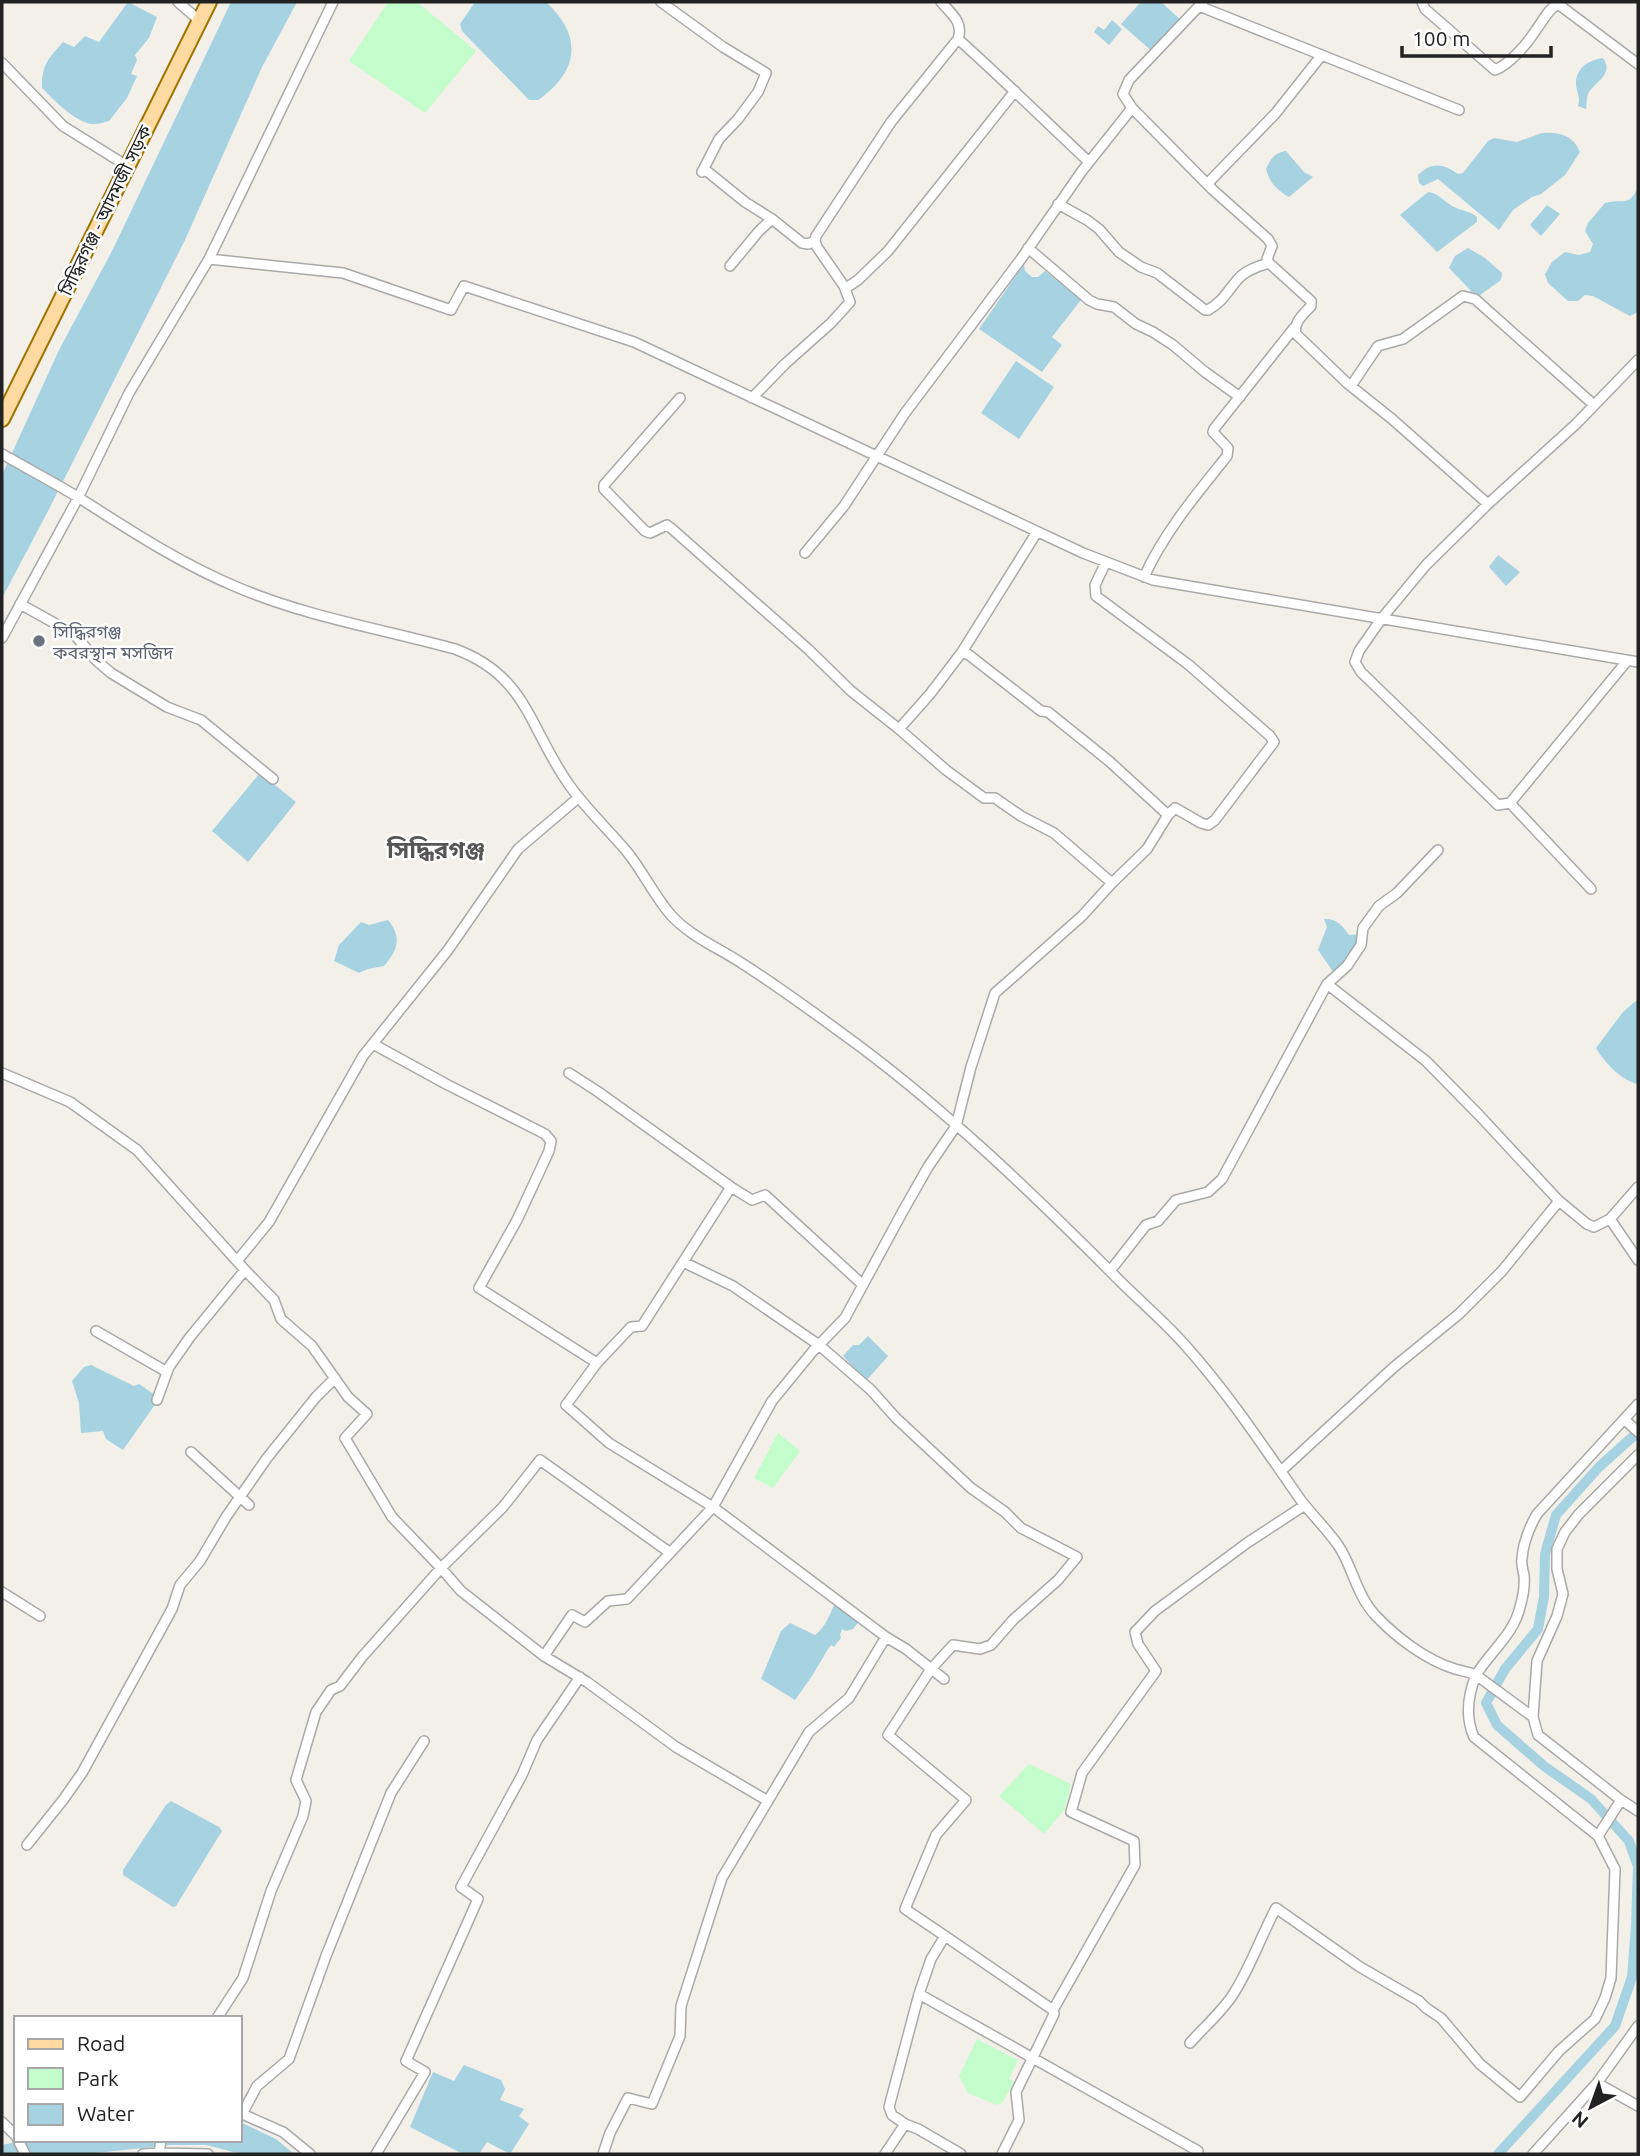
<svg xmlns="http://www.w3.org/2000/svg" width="1640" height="2156" font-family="Ubuntu,'Noto Sans Bengali',sans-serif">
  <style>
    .park { fill: #c4fdcc }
    .water { fill: #a6d2e2 }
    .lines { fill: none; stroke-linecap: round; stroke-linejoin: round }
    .canal { stroke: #a6d2e2; stroke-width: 10 }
    .minor-casing { stroke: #a9a9a9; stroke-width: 12 }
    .primary-casing { stroke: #a07300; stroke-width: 18 }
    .minor { stroke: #fff; stroke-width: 9 }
    .primary { stroke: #ffdba1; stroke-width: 14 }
    .worship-dot { fill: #6b7280; stroke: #fff; stroke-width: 2.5 }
    .labels { text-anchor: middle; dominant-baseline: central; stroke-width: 5; stroke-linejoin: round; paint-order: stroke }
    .street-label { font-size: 18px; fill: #222; stroke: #fff }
    .worship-label { font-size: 18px; fill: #5b616d; stroke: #fff; text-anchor: start }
    .district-label { font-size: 24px; font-weight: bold; fill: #555; stroke: #fff }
  </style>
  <rect width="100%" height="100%" fill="#f2f0e8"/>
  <path class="park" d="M388 2H417L476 51 425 113 349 61Z
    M778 1433 800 1451 773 1488 754 1478Z
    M1029 1764 1071 1784 1064 1810 1044 1834 999 1796Z
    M977 2039 1018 2060 1009 2079 1014 2082 1002 2103 997 2105 968 2093 959 2076Z"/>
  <path class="water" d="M128 2 157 17 149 38 135 55 137 60 131 74 137 76 127 98 109 121C104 122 97 125 92 124 75 122 54 100 42 88 42 63 48 60 63 42L74 47 85 36 99 42Z
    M231 2H297L262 67 185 240 46 515 2 598V475L59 350 112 251Z
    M475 2H546C584 37 578 72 538 100H529L462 31 460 24Z
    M1141 2H1161L1182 21 1154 53 1121 24Z
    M1112 20 1122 29 1109 45 1094 32 1098 26 1104 30Z
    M1603 58C1614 74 1597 80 1589 92 1586 98 1587 103 1586 109L1578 106C1581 97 1576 92 1576 83 1576 67 1590 60 1603 58Z
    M1542 133C1559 132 1573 135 1580 152L1565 175 1541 194 1532 197 1513 210 1499 230 1438 179 1423 186 1419 183 1418 175C1432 161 1444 164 1458 174L1463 173 1488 141 1494 138 1517 142Z
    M1286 151 1304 172 1313 177 1289 197C1277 190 1269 182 1266 169 1270 160 1275 152 1286 151Z
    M1638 187V312L1630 316 1593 296 1585 295 1578 301H1568L1548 283 1545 274 1552 262 1565 252 1579 255 1590 252 1593 244 1585 231 1588 223 1605 203C1623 198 1629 208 1638 187Z
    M1428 192C1439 193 1445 203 1454 207 1462 211 1470 211 1477 217V222L1437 252 1400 215Z
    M1547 205 1560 214 1541 236 1530 225Z
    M1468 248 1485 258 1502 273 1501 280 1480 295 1474 294 1449 268 1455 256Z
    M1024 264 1025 271 1032 277H1038L1045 271 1081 300 1052 337 1062 345 1042 372 979 329Z
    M1016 361 1054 387 1019 439 981 413Z
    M1498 555 1520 572 1506 586 1489 567Z
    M260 773 296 802 248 862 212 831Z
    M1324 919C1336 918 1343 926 1349 935L1361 934 1352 956 1334 973 1318 950 1327 927Z
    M388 920C402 937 398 950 384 966L368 969 359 973 334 961 339 945 361 922 369 925Z
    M1638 999V1084C1622 1081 1604 1062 1596 1048L1623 1012Z
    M868 1336 888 1356 866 1381 843 1356 853 1345H859Z
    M91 1365 134 1386 139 1384 155 1395 154 1406 123 1450 106 1439 103 1431 81 1433 79 1403 72 1381 84 1367Z
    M835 1603 860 1620 853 1629 846 1631 842 1629 840 1635 841 1638 834 1647 831 1645 828 1649 812 1676 795 1700 761 1679 781 1631 790 1623 815 1635C825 1628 830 1614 835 1603Z
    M171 1801 219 1827 222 1831 176 1906 173 1907 123 1875V1870L166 1805Z
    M464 2065 501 2080 505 2089 500 2100 524 2109 519 2116 529 2124 510 2154 487 2142 479 2154H463L410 2127 433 2072 454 2081Z
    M240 2122 276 2139 294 2154H241L206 2145H170L87 2154H2V2145L26 2140H240Z"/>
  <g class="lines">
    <path class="canal" d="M1498 2154 1615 2026 1632 1977 1636 1927 1638 1866 1629 1841 1591 1799 1544 1766 1497 1725 1486 1703 1505 1669 1538 1629 1544 1597 1545 1554 1556 1515 1599 1467 1638 1432"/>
    <g class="minor-casing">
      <path id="minor" d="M178 2 200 21
        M661 2 723 47 766 73 758 92 738 119 719 139 702 172
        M941 2C951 13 964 23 958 39 1003 79 1045 121 1089 162
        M1203 2 1129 80 1123 94 1132 108 1213 190 1268 239 1272 246 1267 259 1269 263 1311 301V306C1304 314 1293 322 1296 334L1347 383 1392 419 1488 504
        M1422 2 1425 9 1495 70C1510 64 1527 44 1536 30 1543 21 1548 9 1558 4L1638 64
        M1199 6 1459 110
        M2 63 63 126 127 166
        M703 170 708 172 745 202 772 219
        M1207 184 1275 114 1321 56
        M1058 204 1087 220 1099 229 1119 252 1141 267 1157 273 1205 310H1208C1224 301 1227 291 1239 278 1246 270 1259 266 1269 263
        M1028 248 1089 300 1097 304 1114 307 1136 324 1153 332 1173 345 1205 372 1240 397
        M209 259 343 273 451 310 464 286 634 342 1083 553 1153 580 1638 662
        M730 266 759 231 772 219 802 243 808 244 815 241
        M846 288 858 280 888 251 1015 91
        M1351 386 1378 346 1403 339 1463 296 1475 299 1594 405
        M680 398 604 485V489L645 531 650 533 667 525 671 528 808 649 851 691 899 729 946 770 984 798H995L1021 816 1054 833 1112 883
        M752 398 785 364 831 323 850 302 844 286 817 247 815 241 816 236 891 122 958 39
        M2 454C28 469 55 483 81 499 131 531 183 565 239 588 308 617 382 629 455 649 528 676 529 729 570 786 587 810 609 830 628 853 643 872 654 895 670 914 689 936 719 948 743 964 782 989 820 1017 858 1045 949 1113 1031 1192 1111 1272 1135 1297 1162 1319 1185 1345 1228 1393 1263 1446 1300 1499 1312 1515 1326 1528 1338 1545 1353 1567 1356 1595 1376 1616 1397 1638 1426 1660 1455 1669 1462 1671 1469 1672 1476 1675 1490 1652 1514 1634 1520 1607 1523 1597 1525 1586 1524 1575 1523 1570 1521 1565 1522 1559 1523 1542 1529 1528 1537 1514L1638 1404
        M805 553 844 506 905 413 1021 259 1082 171 1132 108
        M1144 577C1165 531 1196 495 1227 456L1228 448 1213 432 1214 429 1294 328
        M20 604 74 634 97 661 111 673 167 707 201 720 273 779
        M2 638 78 498 129 393 209 259 333 2
        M962 652 1037 532
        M899 729 930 694 962 652 969 655 1041 711 1048 712 1109 761 1168 815
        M1510 803 1498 805 1361 672 1355 662 1359 651 1382 618 1426 565 1488 504 1576 424 1638 360
        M1591 889 1510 803 1627 661
        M1327 984 1347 966 1361 945 1363 928 1379 906 1397 893 1438 850
        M373 1044 446 1084 545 1134 551 1141 549 1151 517 1220 479 1288 597 1363
        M2 1073 70 1102 137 1150 245 1270 274 1300 281 1319 312 1346 348 1397 367 1414 345 1438 392 1517 441 1568 461 1591 544 1656 587 1682 676 1747 768 1801
        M569 1073 597 1091 731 1187
        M1610 1219 1638 1260
        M237 1261 269 1222 363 1056 448 950 518 849 578 798
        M683 1262 733 1286 819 1345 871 1390 896 1418 971 1488 1005 1512 1021 1528 1077 1557 1058 1580 1013 1620 991 1645 980 1649 953 1645 931 1669 888 1735 966 1800 936 1835 905 1909 945 1936 931 1959 919 1994 1198 2151
        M1110 1271 1146 1225 1158 1221 1176 1200 1208 1192 1222 1179 1327 984 1426 1061 1479 1115 1559 1201
        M96 1331 167 1372
        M157 1400 169 1367 190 1337 245 1270
        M1624 1419 1638 1432
        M191 1452 249 1505
        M1638 1455 1579 1514 1565 1532 1557 1549V1569L1563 1594 1557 1616 1537 1661 1533 1717 1538 1735 1621 1800 1638 1811
        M1281 1471 1394 1367 1459 1314 1502 1271 1559 1201 1587 1224 1594 1227 1610 1219 1638 1187
        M2 1592 40 1616
        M886 1637 906 1649 944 1679
        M544 1656 572 1615 585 1622 608 1601 627 1599 713 1507 772 1401 813 1351 845 1318 903 1211 928 1167 956 1126 971 1067 995 993 1082 916 1112 883 1147 849 1168 815 1175 808 1201 823 1208 825 1215 820 1274 742 1270 736 1189 665 1096 596 1095 585 1106 562
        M1598 1836 1621 1800
        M27 1845 63 1800 82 1773 172 1609 180 1585 200 1561 226 1517 267 1458 316 1397 335 1378
        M945 1936 1053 2010
        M217 2018 243 1978 271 1891 303 1816 306 1801 296 1780 316 1712 331 1690 340 1686 362 1657 441 1568 503 1507 540 1460 669 1552
        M1190 2043C1204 2027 1223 2011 1234 1993 1251 1966 1261 1936 1276 1908L1360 1967 1419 2001 1426 2008 1441 2018 1480 2064 1520 2097 1559 2051 1595 2019 1605 1998 1611 1978 1615 1869 1598 1836 1474 1737C1465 1717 1468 1695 1476 1675L1533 1717
        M1597 2083 1638 2106
        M240 2113 283 2132 310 2154
        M242 2114 257 2086 289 2059 326 1956 391 1793 424 1741
        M2 2122 16 2136
        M905 2124 892 2115 889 2107 919 1994
        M18 2140 25 2154
        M159 2153 161 2140
        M143 2154 159 2153 208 2154
        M376 2154 425 2072 406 2061 478 1899 461 1887 522 1775 537 1740 580 1677
        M603 2154 610 2133 628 2098 652 2104 680 2036 681 2006 722 1878 809 1732 849 1698 886 1637 713 1507 609 1443 566 1405 597 1363 631 1327 642 1326 731 1187 752 1200 765 1195 863 1285
        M885 2154 905 2124 918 2129 961 2154
        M1002 2154 1019 2120 1016 2092 1054 2014 1053 2010 1135 1865 1134 1841 1071 1812 1082 1773 1156 1671 1138 1644 1135 1632 1155 1611 1247 1543 1305 1505
        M1533 2154 1597 2083 1638 2026"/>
    </g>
    <g class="primary-casing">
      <path id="primary" d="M2 419 209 2"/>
    </g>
    <use href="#minor" class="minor"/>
    <use href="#primary" class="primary"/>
  </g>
  <circle class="worship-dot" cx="39" cy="641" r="7"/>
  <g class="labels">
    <g class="street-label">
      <text transform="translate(105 210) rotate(-64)">সিদ্ধিরগঞ্জ - আদমজী সড়ক</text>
    </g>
    <g class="worship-label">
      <text x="53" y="631">সিদ্ধিরগঞ্জ<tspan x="53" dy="21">কবরস্থান মসজিদ</tspan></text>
    </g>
    <g class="district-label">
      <text x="436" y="849">সিদ্ধিরগঞ্জ</text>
    </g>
  </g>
  <rect width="1640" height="2156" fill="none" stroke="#222222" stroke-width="7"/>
  <rect x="14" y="2016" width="228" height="126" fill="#ffffff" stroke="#a7a7a7" stroke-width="2"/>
  <rect x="28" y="2039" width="35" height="10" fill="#ffdba1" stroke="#a7a7a7" stroke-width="2"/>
  <text x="77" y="2051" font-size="21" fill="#222222">Road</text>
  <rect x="28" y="2068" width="35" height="21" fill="#c4fdcc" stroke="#a7a7a7" stroke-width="2"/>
  <text x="77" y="2086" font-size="21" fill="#222222">Park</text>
  <rect x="28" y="2104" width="35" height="21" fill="#a6d2e2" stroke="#a7a7a7" stroke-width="2"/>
  <text x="77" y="2121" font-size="21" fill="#222222">Water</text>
  <g transform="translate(1591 2107) rotate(221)" stroke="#ffffff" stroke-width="5" paint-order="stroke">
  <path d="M0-5L12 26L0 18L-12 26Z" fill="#222222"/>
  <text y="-10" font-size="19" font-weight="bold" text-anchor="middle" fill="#222222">N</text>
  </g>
  <path d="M1402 46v10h149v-10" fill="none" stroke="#222222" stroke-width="3.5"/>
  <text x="1412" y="46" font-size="21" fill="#222222" stroke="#ffffff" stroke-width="5" paint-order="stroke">100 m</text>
</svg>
